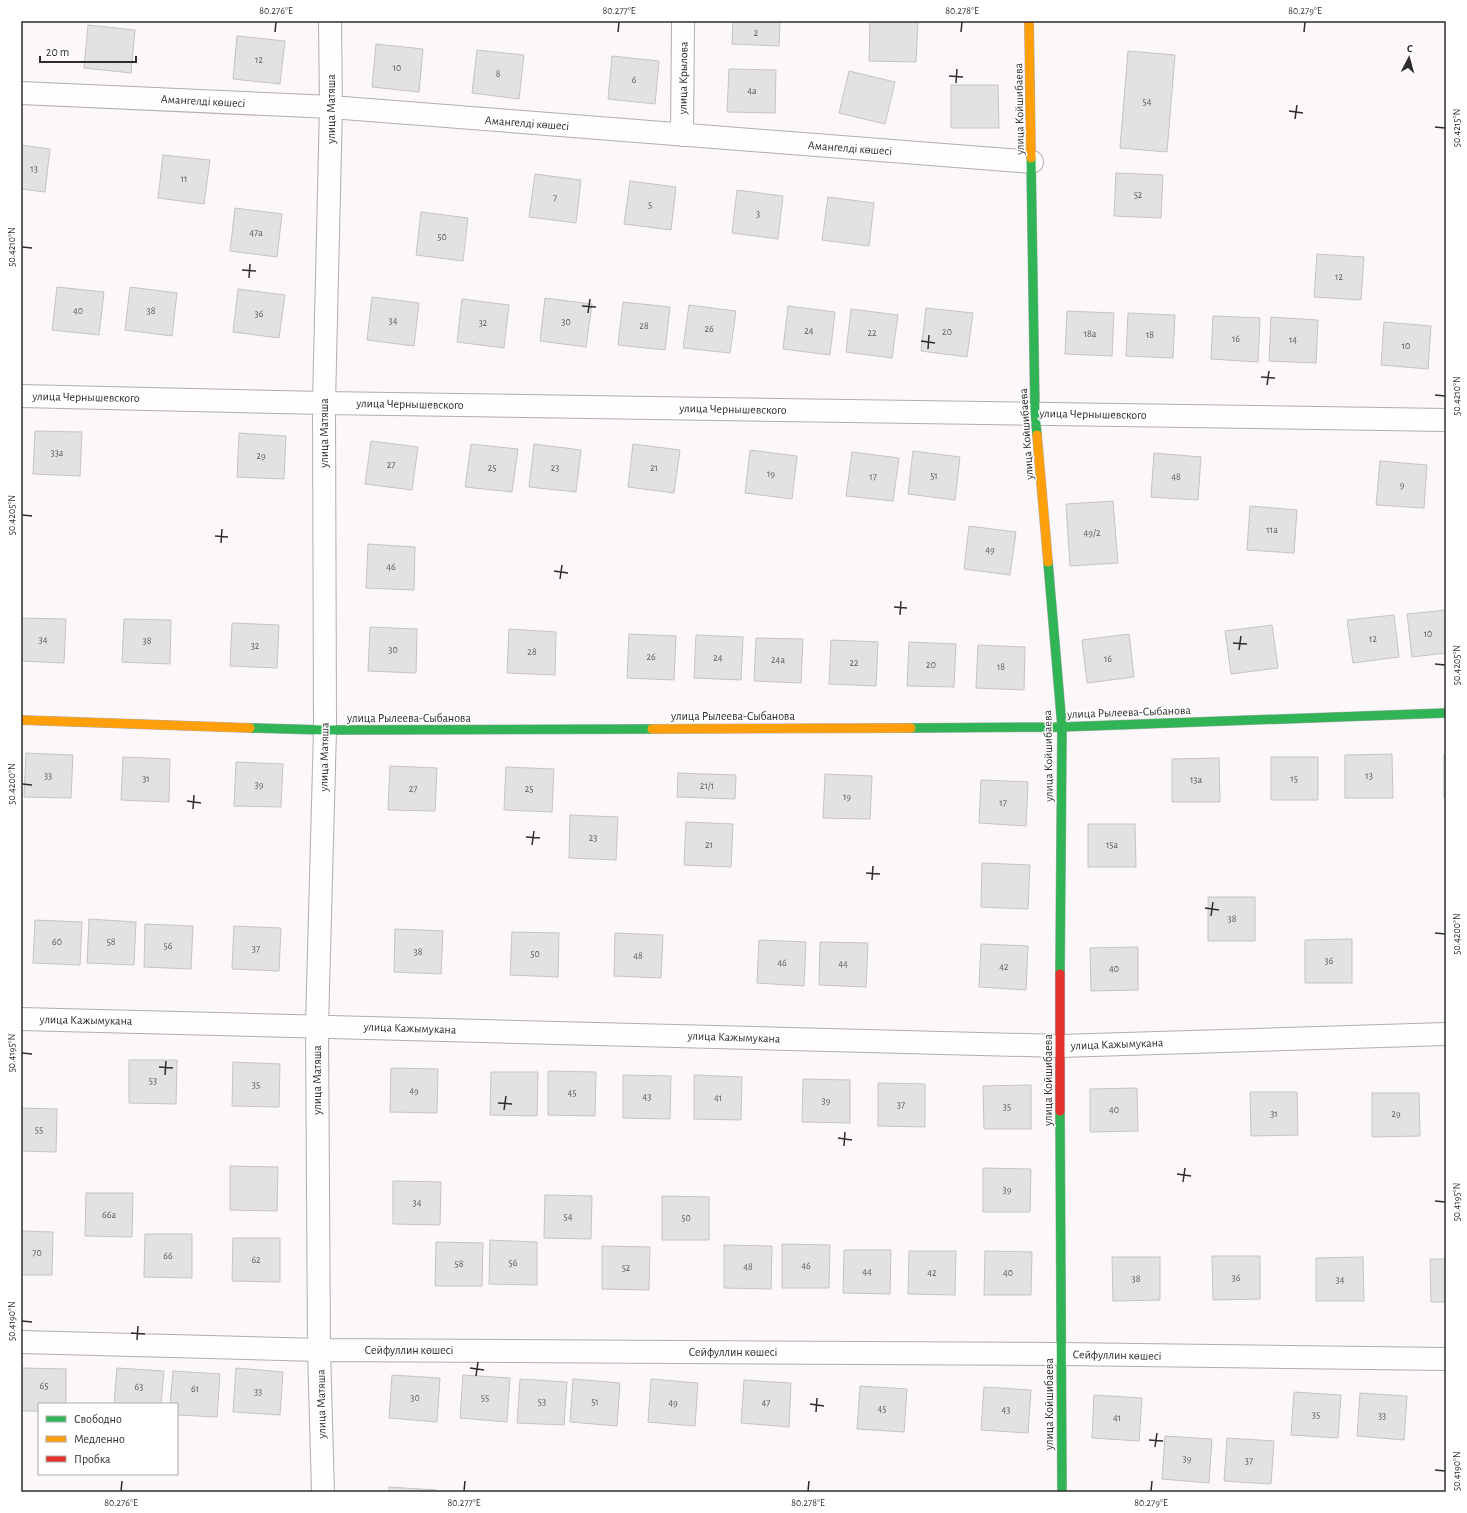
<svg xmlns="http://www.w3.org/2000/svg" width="1467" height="1513" font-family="'Alegreya Sans',sans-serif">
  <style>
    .building { fill: #e2e2e3; stroke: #c4c4c5 }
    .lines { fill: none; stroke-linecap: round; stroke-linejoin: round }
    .street-casing { stroke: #b1adb0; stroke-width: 24 }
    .fast-casing { stroke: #b1adb0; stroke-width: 10 }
    .slow-casing { stroke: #b1adb0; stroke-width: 10 }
    .jam-casing { stroke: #b1adb0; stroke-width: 10 }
    .street { stroke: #fffefe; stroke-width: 22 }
    .fast { stroke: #30b455; stroke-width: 9 }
    .slow { stroke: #ff9f0a; stroke-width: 9 }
    .jam { stroke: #e5322d; stroke-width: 9 }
    .ticks { fill: none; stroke: #2f2c2e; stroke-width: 1.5 }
    .labels { text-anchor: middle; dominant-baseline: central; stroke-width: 3; stroke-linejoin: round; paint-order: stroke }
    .number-label { font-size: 10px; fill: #5d5a5c }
    .street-label { font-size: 12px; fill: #2f2c2e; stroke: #fff }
    .neatline { fill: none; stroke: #2f2c2e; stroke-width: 1.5 }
    .ticks-label { font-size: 10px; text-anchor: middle; fill: #2f2c2e }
  </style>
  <rect width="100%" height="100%" fill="#fcf7fa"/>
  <path class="building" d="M733 21H780L779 46 732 44Z
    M870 21H918L916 62 869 61Z
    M88 25 135 30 131 73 84 68Z
    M237 36 285 41 280 84 233 79Z
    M376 44 423 49 419 92 372 87Z
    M477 50 524 55 519 99 472 93Z
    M1128 51 1175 55 1167 152 1120 148Z
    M612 56 659 61 655 104 608 99Z
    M729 69 776 70 775 113 727 112Z
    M849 71 895 82 885 124 839 113Z
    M951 85H998L999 128H951Z
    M21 145 50 149 45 192 21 189Z
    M163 155 210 160 204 204 158 198Z
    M1116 173 1163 175 1161 218 1114 216Z
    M535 174 581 180 576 223 529 217Z
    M630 181 676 187 671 230 624 224Z
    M737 190 783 196 778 239 732 233Z
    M828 197 874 203 869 246 822 240Z
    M235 208 282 214 277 257 230 251Z
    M421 212 468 218 463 261 416 255Z
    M1317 254 1364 257 1361 300 1314 297Z
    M57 287 104 292 99 335 52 330Z
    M130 287 177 293 172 336 125 330Z
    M238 289 285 295 279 338 233 332Z
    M372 297 419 303 414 346 367 340Z
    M545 298 592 304 586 347 540 341Z
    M462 299 509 305 504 348 457 342Z
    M623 302 670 307 665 350 618 345Z
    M689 305 736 311 730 353 683 348Z
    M788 306 835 312 830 355 783 349Z
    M926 308 973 313 967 357 921 351Z
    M851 309 898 315 892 358 846 352Z
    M1067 311 1114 313 1112 356 1065 354Z
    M1128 313 1175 315 1173 358 1126 356Z
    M1213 316 1260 318 1258 362 1211 359Z
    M1271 317 1318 320 1316 363 1269 361Z
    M1384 322 1431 326 1428 369 1381 365Z
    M35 431 82 432 80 476 33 474Z
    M239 433 286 436 284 479 237 477Z
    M371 441 418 447 412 490 365 484Z
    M471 444 518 449 512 492 465 487Z
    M534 444 581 450 576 492 529 487Z
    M633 444 680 450 674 493 628 487Z
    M750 450 797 456 792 499 745 493Z
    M913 451 960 457 955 500 908 494Z
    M852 452 899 458 893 501 846 496Z
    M1154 453 1201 457 1198 500 1151 497Z
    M1380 461 1427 465 1424 508 1376 505Z
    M1113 501 1118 563 1070 566 1066 504Z
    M1250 506 1297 510 1294 553 1247 550Z
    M969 526 1016 532 1010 575 964 569Z
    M368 544 415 547 414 590 366 588Z
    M1446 610V653L1412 657 1407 614Z
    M1394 615 1399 657 1353 663 1347 620Z
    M21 618 66 619 64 663 21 661Z
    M124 619 171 620 170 664 122 662Z
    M232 623 279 625 277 668 230 666Z
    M1272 625 1278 668 1231 674 1225 631Z
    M370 627 417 629 416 673 368 671Z
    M509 629 556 632 555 675 507 673Z
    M629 634 676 636 674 680 627 678Z
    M1129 634 1134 677 1087 683 1082 640Z
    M696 635 743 637 741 680 694 678Z
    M756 638 803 639 801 683 754 681Z
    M831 640 878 642 876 686 829 684Z
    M909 642 956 644 954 687 907 686Z
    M978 645 1025 647 1024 690 976 688Z
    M26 753 73 755 71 798 24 797Z
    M1392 754 1393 798H1345V755Z
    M1444 754H1446V798H1444Z
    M123 757 170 759 169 802 121 800Z
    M1271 757H1318V800H1271Z
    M1219 758 1220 802H1172V759Z
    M236 762 283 764 281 807 234 806Z
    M390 766 437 768 435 811 388 810Z
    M506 767 554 769 552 812 504 810Z
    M678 773 736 775 735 799 677 797Z
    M825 774 872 776 870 819 823 818Z
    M981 780 1028 782 1026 826 979 823Z
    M570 815 618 817 616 860 569 858Z
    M686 822 733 824 731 867 684 865Z
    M1088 824H1135L1136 867H1088Z
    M982 863 1030 865 1028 909 981 907Z
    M1208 897H1255V941H1208Z
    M89 919 136 922 134 965 87 963Z
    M35 920 82 922 80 965 33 963Z
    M145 924 193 926 191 969 144 967Z
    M234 926 281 928 279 971 232 969Z
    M395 929 443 931 441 974 394 972Z
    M512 932 559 933 558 977 510 975Z
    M615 933 663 935 661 978 614 976Z
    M1352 939V983H1305V940Z
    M759 940 806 942 804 986 757 983Z
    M820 942 868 943 866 987 819 985Z
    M981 944 1028 946 1026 990 979 987Z
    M1138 947V990L1091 991 1090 948Z
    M129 1060H177L176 1104 129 1103Z
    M233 1062 280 1064 279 1107 232 1106Z
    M391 1068 438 1069 437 1113 390 1112Z
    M548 1071 596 1072 595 1116 548 1115Z
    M491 1072H538L537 1116 490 1115Z
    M623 1075 671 1076 670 1119 623 1118Z
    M694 1075 742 1077 741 1120 694 1119Z
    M803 1079 850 1080V1123L802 1122Z
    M878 1083 925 1084V1127L878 1126Z
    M1031 1085V1129H984L983 1086Z
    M1137 1088 1138 1131 1090 1132V1089Z
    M1250 1092H1297L1298 1135 1251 1136Z
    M1372 1093H1419L1420 1136 1372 1137Z
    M21 1108 57 1109 56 1152 21 1151Z
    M230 1166 278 1167 277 1211 230 1210Z
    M983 1168 1031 1169 1030 1212H983Z
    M393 1181 441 1182 440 1225 393 1224Z
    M86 1193H133L132 1237 85 1236Z
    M545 1195 592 1196 591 1239 544 1238Z
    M662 1196 709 1197V1240H662Z
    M21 1231 53 1232 52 1275H21Z
    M145 1234H192V1278L144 1277Z
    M233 1238H280V1282L232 1281Z
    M490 1240 537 1242V1285L489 1284Z
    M436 1242 483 1243 482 1286H435Z
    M782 1244 830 1245 829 1288H782Z
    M724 1245 772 1246 771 1289 724 1288Z
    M602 1246 650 1247 649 1290 602 1289Z
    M844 1250H891L890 1294 843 1293Z
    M909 1251H956L955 1295 908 1294Z
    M985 1251 1032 1252 1031 1295H984Z
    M1212 1256H1260V1299L1213 1300Z
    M1112 1257H1160V1300L1113 1301Z
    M1363 1257 1364 1301H1316V1258Z
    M1430 1259H1446V1302H1431Z
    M21 1368 66 1369V1404H39V1411H21Z
    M117 1368 164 1371 161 1404H114Z
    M236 1368 283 1372 280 1415 233 1412Z
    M173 1371 220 1374 217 1417 177 1415V1404H170Z
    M392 1375 440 1378 437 1422 389 1418Z
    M463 1375 510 1378 507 1422 460 1418Z
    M520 1379 567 1382 564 1425 517 1423Z
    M573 1379 620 1383 617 1426 570 1422Z
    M651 1379 698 1383 695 1426 648 1422Z
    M744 1380 791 1383 789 1427 741 1423Z
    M860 1386 907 1389 904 1432 857 1429Z
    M984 1387 1031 1390 1028 1433 981 1430Z
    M1294 1392 1341 1395 1338 1438 1291 1435Z
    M1360 1393 1407 1396 1404 1440 1357 1436Z
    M1094 1395 1142 1398 1139 1441 1092 1438Z
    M1165 1436 1212 1439 1209 1483 1162 1479Z
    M1227 1438 1274 1441 1271 1484 1224 1481Z
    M389 1487 436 1490V1492H389Z"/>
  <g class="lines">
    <g class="street-casing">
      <path id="street" d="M21 93 331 107 1032 162
        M682 135 683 21
        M21 396 324 403 1446 420
        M21 1019 1060 1046 1446 1034
        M21 1342 319 1350 1061 1354 1446 1359
        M323 1492 319 1350 317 1026 325 730 324 403 331 107 330 21"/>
    </g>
    <g class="fast-casing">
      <path id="fast" d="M1031 158 1035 413 1037 435
        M1048 562 1062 727 1060 974
        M250 728 325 730 652 729
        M911 728 1062 727 1446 713
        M1060 1111 1062 1492"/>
    </g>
    <g class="slow-casing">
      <path id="slow" d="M1029 21 1031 158
        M1037 435 1048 562
        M21 720 250 728
        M652 729 911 728"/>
    </g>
    <g class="jam-casing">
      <path id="jam" d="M1060 1111V974"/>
    </g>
    <use href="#street" class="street"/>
    <use href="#fast" class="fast"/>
    <use href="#slow" class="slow"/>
    <use href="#jam" class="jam"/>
  </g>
  <path class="ticks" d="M275 32 276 22M618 32 619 22M961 32 962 22M1304 32 1305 22M949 76 963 77M956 83 957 69M1289 111 1303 113M1295 119 1297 105M1435 127 1445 128M22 247 32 248M242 270 256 271M249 278 250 264M582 306 596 307M588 313 590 299M921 341 935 343M928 349 929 335M1261 377 1275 378M1267 385 1269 371M1435 395 1445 396M22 515 32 516M215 536 228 537M221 543 222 529M554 571 568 573M560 579 562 565M894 607 907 608M900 615 901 601M1233 643 1247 644M1239 650 1241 636M1435 664 1445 665M22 784 32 785M187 801 201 803M193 809 194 795M526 837 540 838M532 845 534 831M866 873 880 874M872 880 873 866M1205 908 1219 910M1211 916 1213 902M1435 933 1445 934M22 1053 32 1054M159 1067 173 1068M165 1075 166 1061M498 1103 512 1104M504 1110 506 1096M838 1138 852 1140M844 1146 845 1132M1177 1174 1191 1176M1183 1182 1185 1168M1435 1201 1445 1202M22 1321 32 1322M131 1333 145 1334M137 1340 138 1326M470 1368 484 1370M476 1376 478 1362M810 1404 824 1406M816 1412 817 1398M1149 1440 1163 1441M1155 1447 1157 1433M1435 1470 1445 1471M121 1491 122 1481M464 1491 465 1481M808 1491 809 1481M1151 1491 1152 1481"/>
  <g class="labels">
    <g class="number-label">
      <text x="756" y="33">2</text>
      <text x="259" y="60">12</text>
      <text x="397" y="68">10</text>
      <text x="498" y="74">8</text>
      <text x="634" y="80">6</text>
      <text x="752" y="91">4а</text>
      <text x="1147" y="102">54</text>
      <text x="34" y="169">13</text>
      <text x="184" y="179">11</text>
      <text x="1138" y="195">52</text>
      <text x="555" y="198">7</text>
      <text x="650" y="205">5</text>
      <text x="758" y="214">3</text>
      <text x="256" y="233">47а</text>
      <text x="442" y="237">50</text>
      <text x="1339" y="277">12</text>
      <text x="78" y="311">40</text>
      <text x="151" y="311">38</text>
      <text x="259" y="314">36</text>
      <text x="393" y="321">34</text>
      <text x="566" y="322">30</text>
      <text x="483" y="323">32</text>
      <text x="644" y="326">28</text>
      <text x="709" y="329">26</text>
      <text x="809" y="331">24</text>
      <text x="947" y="332">20</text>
      <text x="872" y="333">22</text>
      <text x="1090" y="334">18а</text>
      <text x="1150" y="335">18</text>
      <text x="1236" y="339">16</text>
      <text x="1293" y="340">14</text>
      <text x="1406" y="346">10</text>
      <text x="57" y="453">33а</text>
      <text x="261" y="456">29</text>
      <text x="391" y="465">27</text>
      <text x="492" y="468">25</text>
      <text x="555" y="468">23</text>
      <text x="654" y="468">21</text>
      <text x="771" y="474">19</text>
      <text x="934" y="476">51</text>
      <text x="873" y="477">17</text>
      <text x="1176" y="477">48</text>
      <text x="1402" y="485">9</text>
      <text x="1272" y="530">11а</text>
      <text x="1092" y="533">49/2</text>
      <text x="990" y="550">49</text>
      <text x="391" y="567">46</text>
      <text x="1428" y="634">10</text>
      <text x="1373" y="639">12</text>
      <text x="43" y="640">34</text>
      <text x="147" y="641">38</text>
      <text x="255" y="646">32</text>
      <text x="393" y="650">30</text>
      <text x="532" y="652">28</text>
      <text x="651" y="657">26</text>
      <text x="718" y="658">24</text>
      <text x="1108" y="659">16</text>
      <text x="778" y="660">24а</text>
      <text x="854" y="663">22</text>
      <text x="931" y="665">20</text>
      <text x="1001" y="667">18</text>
      <text x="48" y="776">33</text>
      <text x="1369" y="776">13</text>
      <text x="146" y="779">31</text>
      <text x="1294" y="779">15</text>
      <text x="1196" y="780">13а</text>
      <text x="259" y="785">39</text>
      <text x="707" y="786">21/1</text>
      <text x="413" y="789">27</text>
      <text x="529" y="789">25</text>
      <text x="847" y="797">19</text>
      <text x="1003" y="803">17</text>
      <text x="593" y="838">23</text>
      <text x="709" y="845">21</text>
      <text x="1112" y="845">15а</text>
      <text x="1232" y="919">38</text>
      <text x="57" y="942">60</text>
      <text x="111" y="942">58</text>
      <text x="168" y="946">56</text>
      <text x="256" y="949">37</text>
      <text x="418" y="952">38</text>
      <text x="535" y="954">50</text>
      <text x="638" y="956">48</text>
      <text x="1329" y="961">36</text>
      <text x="782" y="963">46</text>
      <text x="843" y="964">44</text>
      <text x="1004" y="967">42</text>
      <text x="1114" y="969">40</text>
      <text x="153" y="1081">53</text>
      <text x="256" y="1085">35</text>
      <text x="414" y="1091">49</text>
      <text x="572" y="1093">45</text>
      <text x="647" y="1097">43</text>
      <text x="718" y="1098">41</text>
      <text x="826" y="1101">39</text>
      <text x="901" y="1105">37</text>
      <text x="1007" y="1107">35</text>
      <text x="1114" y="1110">40</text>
      <text x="1274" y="1114">31</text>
      <text x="1396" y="1114">29</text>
      <text x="39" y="1130">55</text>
      <text x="1007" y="1190">39</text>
      <text x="417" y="1203">34</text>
      <text x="109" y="1215">66а</text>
      <text x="568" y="1217">54</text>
      <text x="686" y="1218">50</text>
      <text x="37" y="1253">70</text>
      <text x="168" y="1256">66</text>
      <text x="256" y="1260">62</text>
      <text x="513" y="1263">56</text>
      <text x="459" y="1264">58</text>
      <text x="806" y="1266">46</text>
      <text x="748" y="1267">48</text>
      <text x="626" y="1268">52</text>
      <text x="867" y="1272">44</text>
      <text x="932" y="1273">42</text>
      <text x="1008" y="1273">40</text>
      <text x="1236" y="1278">36</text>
      <text x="1136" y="1279">38</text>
      <text x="1340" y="1280">34</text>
      <text x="44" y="1386">65</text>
      <text x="139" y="1387">63</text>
      <text x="195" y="1389">61</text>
      <text x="258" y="1392">33</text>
      <text x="415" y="1398">30</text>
      <text x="485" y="1398">55</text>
      <text x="542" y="1402">53</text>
      <text x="595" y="1402">51</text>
      <text x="673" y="1403">49</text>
      <text x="766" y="1403">47</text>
      <text x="882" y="1409">45</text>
      <text x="1006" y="1410">43</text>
      <text x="1316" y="1415">35</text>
      <text x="1382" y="1416">33</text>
      <text x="1117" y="1418">41</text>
      <text x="1187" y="1459">39</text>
      <text x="1249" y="1461">37</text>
    </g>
    <g class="street-label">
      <text transform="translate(683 78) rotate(-89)">улица Крылова</text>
      <text transform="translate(203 101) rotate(3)">Амангелді көшесі</text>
      <text transform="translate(331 109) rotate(-90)">улица Матяша</text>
      <text transform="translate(1019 109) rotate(-91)">улица Койшибаева</text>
      <text transform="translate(527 123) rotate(4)">Амангелді көшесі</text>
      <text transform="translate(850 148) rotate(4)">Амангелді көшесі</text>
      <text transform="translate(86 397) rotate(1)">улица Чернышевского</text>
      <text transform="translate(410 404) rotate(1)">улица Чернышевского</text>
      <text transform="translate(733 409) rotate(1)">улица Чернышевского</text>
      <text transform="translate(1093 414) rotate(1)">улица Чернышевского</text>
      <text transform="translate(324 433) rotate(-90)">улица Матяша</text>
      <text transform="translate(1026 434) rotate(-94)">улица Койшибаева</text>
      <text transform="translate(1129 712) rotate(-2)">улица Рылеева-Сыбанова</text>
      <text x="733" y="716">улица Рылеева-Сыбанова</text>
      <text x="409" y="718">улица Рылеева-Сыбанова</text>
      <text transform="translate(1048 756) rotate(-91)">улица Койшибаева</text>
      <text transform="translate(324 757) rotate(-89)">улица Матяша</text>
      <text transform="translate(86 1020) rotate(1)">улица Кажымукана</text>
      <text transform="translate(410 1028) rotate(2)">улица Кажымукана</text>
      <text transform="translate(734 1037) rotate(2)">улица Кажымукана</text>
      <text transform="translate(1117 1044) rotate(-2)">улица Кажымукана</text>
      <text transform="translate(317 1080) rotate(-90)">улица Матяша</text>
      <text transform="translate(1048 1080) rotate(-90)">улица Койшибаева</text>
      <text x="409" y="1350">Сейфуллин көшесі</text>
      <text x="733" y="1352">Сейфуллин көшесі</text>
      <text transform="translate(1117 1355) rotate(1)">Сейфуллин көшесі</text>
      <text transform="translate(321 1404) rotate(-91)">улица Матяша</text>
      <text transform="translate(1049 1404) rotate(-90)">улица Койшибаева</text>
    </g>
  </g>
  <rect width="1467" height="1513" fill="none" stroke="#ffffff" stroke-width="44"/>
  <rect x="38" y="1403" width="140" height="72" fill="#ffffff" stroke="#acabab"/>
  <rect x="46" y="1416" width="20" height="6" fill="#30b455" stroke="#acabab"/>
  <text x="74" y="1423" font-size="12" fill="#2f2c2e">Свободно</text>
  <rect x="46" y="1436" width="20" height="6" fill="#ff9f0a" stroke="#acabab"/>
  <text x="74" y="1443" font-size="12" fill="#2f2c2e">Медленно</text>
  <rect x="46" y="1456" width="20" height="6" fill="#e5322d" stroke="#acabab"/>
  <text x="74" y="1463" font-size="12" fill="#2f2c2e">Пробка</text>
  <g transform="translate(1409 58) rotate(6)" stroke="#ffffff" stroke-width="3" paint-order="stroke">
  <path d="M0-3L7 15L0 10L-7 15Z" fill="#2f2c2e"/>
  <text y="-6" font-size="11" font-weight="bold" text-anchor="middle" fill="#2f2c2e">С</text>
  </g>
  <path d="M40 56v6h96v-6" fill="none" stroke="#2f2c2e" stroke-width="2"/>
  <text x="46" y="56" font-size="12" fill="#2f2c2e" stroke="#ffffff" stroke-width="3" paint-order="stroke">20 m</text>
  <rect x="22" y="22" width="1423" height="1469" class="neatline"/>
  <g class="ticks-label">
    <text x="276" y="14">80.276°E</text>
    <text x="619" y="14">80.277°E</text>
    <text x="962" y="14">80.278°E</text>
    <text x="1305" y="14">80.279°E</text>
    <text transform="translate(1456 128) rotate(-90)" y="4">50.4215°N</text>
    <text transform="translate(11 247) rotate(-90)" y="4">50.4210°N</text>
    <text transform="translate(1456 396) rotate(-90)" y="4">50.4210°N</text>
    <text transform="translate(11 515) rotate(-90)" y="4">50.4205°N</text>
    <text transform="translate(1456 665) rotate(-90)" y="4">50.4205°N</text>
    <text transform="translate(11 784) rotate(-90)" y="4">50.4200°N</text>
    <text transform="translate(1456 934) rotate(-90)" y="4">50.4200°N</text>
    <text transform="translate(11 1053) rotate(-90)" y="4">50.4195°N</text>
    <text transform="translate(1456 1202) rotate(-90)" y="4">50.4195°N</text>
    <text transform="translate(11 1321) rotate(-90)" y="4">50.4190°N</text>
    <text transform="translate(1456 1471) rotate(-90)" y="4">50.4190°N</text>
    <text x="121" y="1506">80.276°E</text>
    <text x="464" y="1506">80.277°E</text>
    <text x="808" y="1506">80.278°E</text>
    <text x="1151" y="1506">80.279°E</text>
  </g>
</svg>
